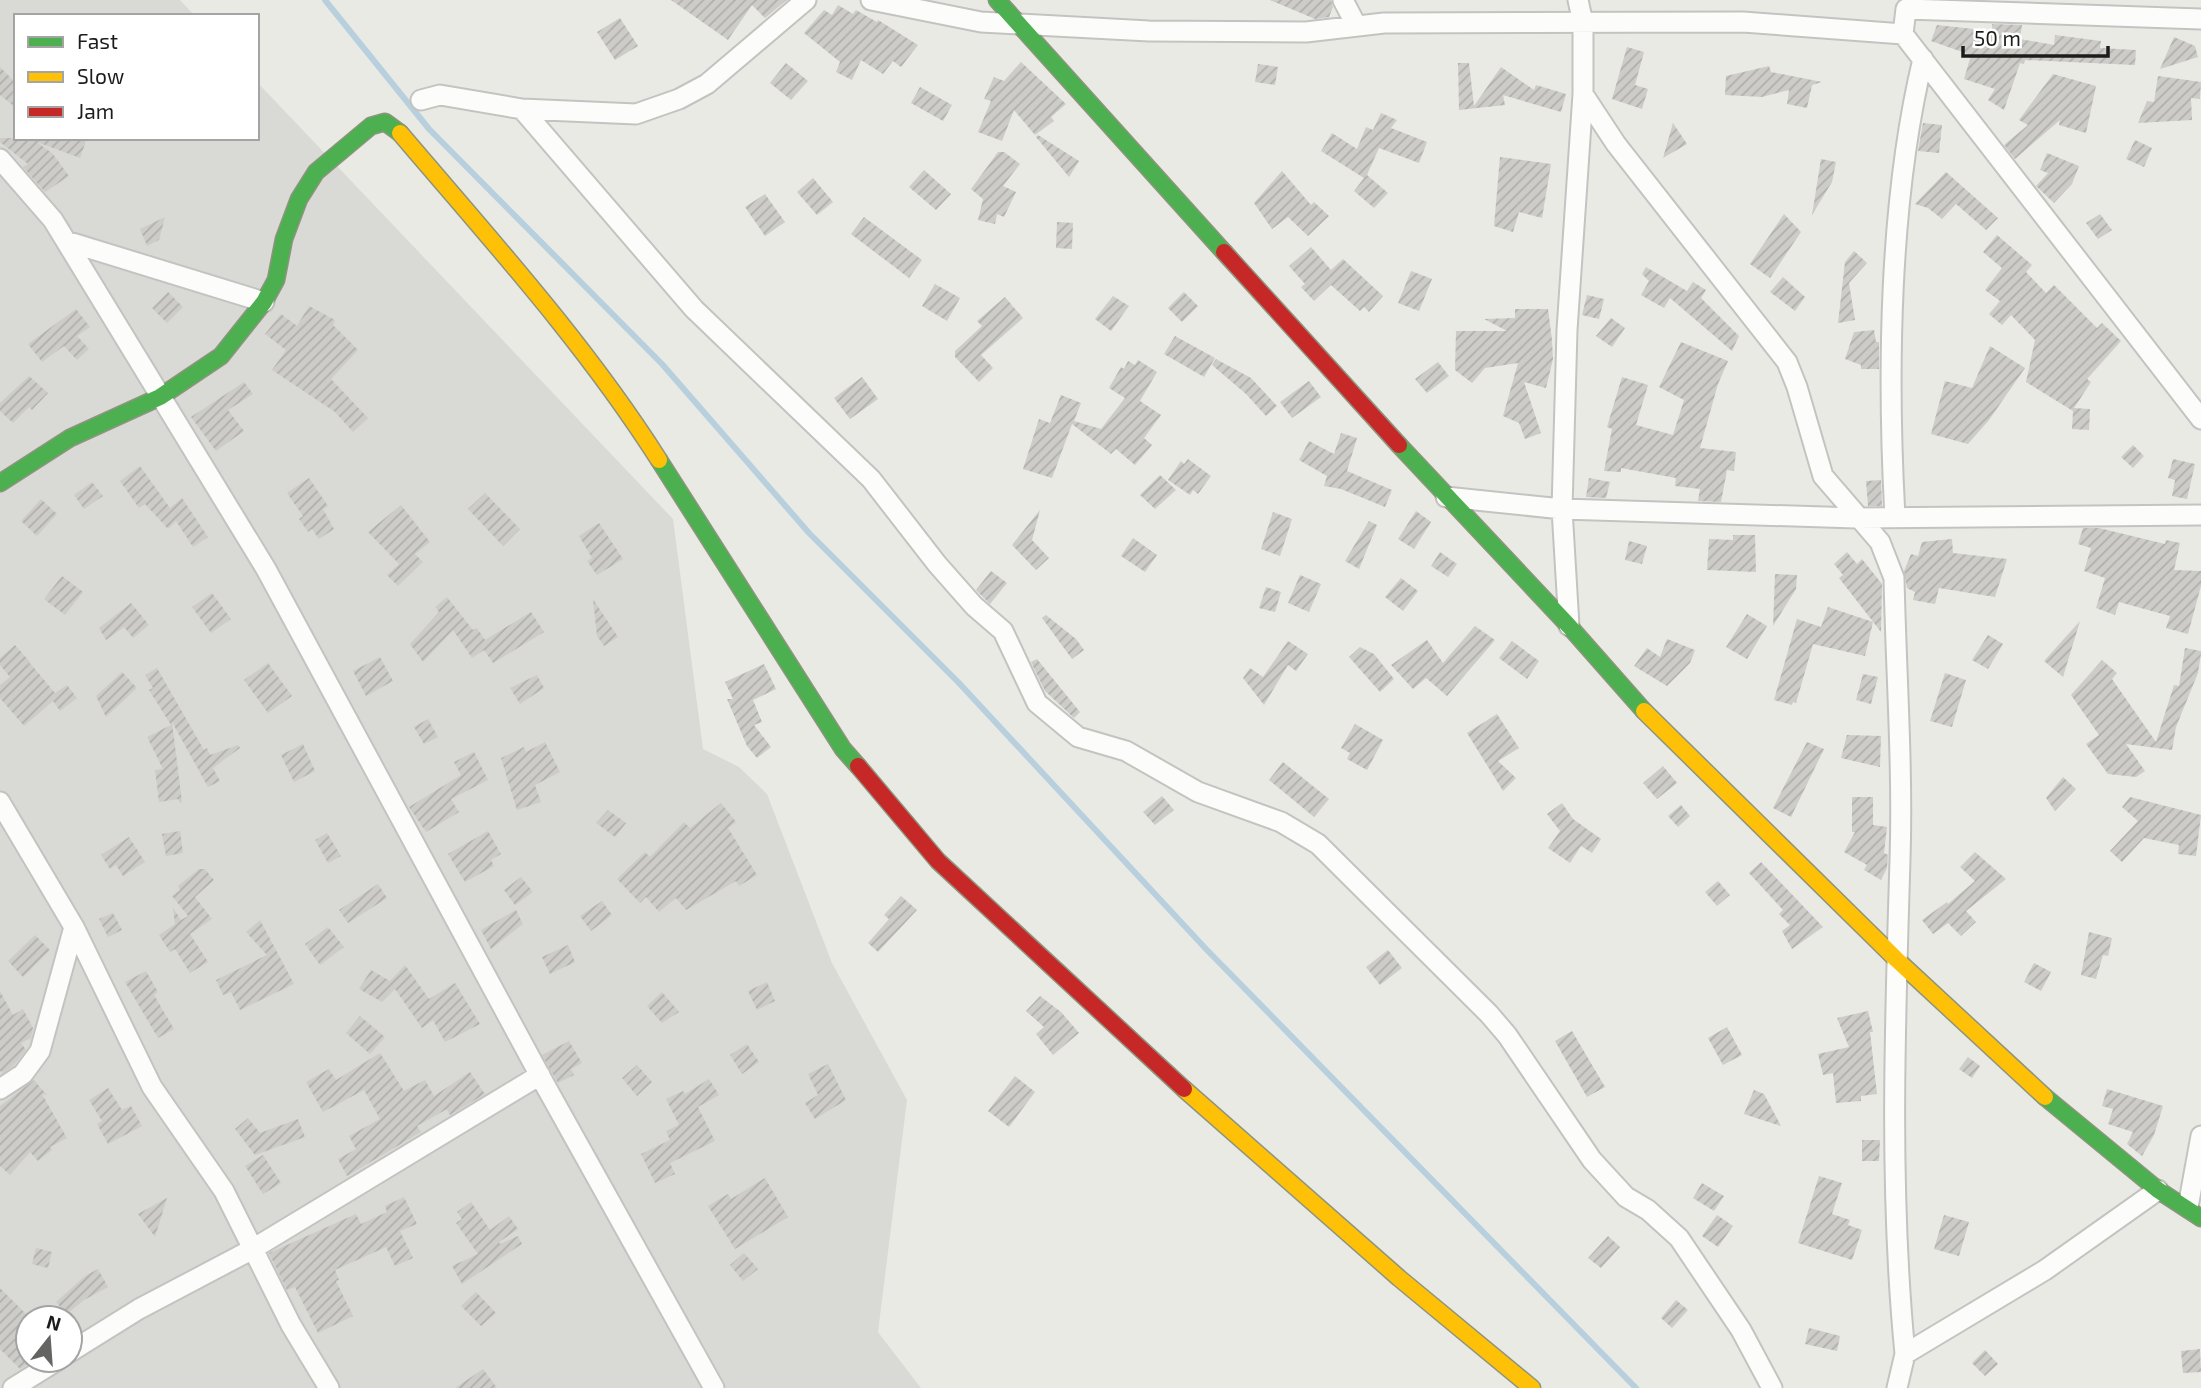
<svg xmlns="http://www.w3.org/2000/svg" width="2201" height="1388" font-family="'Exo 2',sans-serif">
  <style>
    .residential { fill: #d9d9d6; fill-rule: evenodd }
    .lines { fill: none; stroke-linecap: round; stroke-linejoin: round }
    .stream { stroke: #b8cfdd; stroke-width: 6 }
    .building { fill: url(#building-hatch) }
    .street-casing { stroke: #c3c3c1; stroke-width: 23 }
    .fast-casing { stroke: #8e947e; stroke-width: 19 }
    .slow-casing { stroke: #8e947e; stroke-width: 19 }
    .jam-casing { stroke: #8e947e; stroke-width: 19 }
    .street { stroke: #fcfcfb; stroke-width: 19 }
    .fast { stroke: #4caf50; stroke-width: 16 }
    .slow { stroke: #ffc107; stroke-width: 16 }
    .jam { stroke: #c62828; stroke-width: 16 }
  </style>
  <defs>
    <pattern id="building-hatch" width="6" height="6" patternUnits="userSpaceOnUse" patternTransform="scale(1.75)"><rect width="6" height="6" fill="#cdccc8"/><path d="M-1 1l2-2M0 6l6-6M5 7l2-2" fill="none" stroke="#afafab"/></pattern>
  </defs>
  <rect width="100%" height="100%" fill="#eaeae5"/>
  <path class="residential" d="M0 0H180L195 16H16V138H257V82L673 519 703 749 739 767 767 794 832 963 907 1100 878 1332 921 1388H0ZM28 1318H70V1360H28Z"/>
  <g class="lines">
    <path class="stream" d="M325 0 429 129 662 364 809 533 959 683 1206 949 1636 1388"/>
  </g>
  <path class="building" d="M671 0H787L765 18 752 5 728 40Z
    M1270 0H1331L1333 7 1329 17 1315 19Z
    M838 5 853 14 856 10 877 22 878 20 918 45 901 67 893 61 883 74 861 60 852 80 836 72 840 62 804 33 824 10 832 15Z
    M620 18 638 46 615 60 597 32Z
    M1992 24 2022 25 2020 39 2054 45 2055 35 2101 41 2100 48 2136 50 2135 65 2025 60 2024 64 2020 63 2004 110 1988 100 1995 89 1964 79 1971 55 1931 41 1937 25 1992 31Z
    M2174 37 2195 46 2198 57 2160 69Z
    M1627 47 1644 52 1635 85 1648 89 1642 109 1612 99Z
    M1021 62 1066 104 1051 117 1054 121 1035 135 1014 110 1002 141 978 132 991 101 984 99 994 77 1004 81Z
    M786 63 808 81 791 100 770 83Z
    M1458 63H1469L1474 106 1501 67 1534 90 1536 85 1566 94 1561 112 1503 95 1505 105 1459 110Z
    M1258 64 1278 67 1275 85 1255 82Z
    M1769 66 1771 72 1822 82 1812 85 1807 108 1787 104 1789 90 1762 97 1725 95 1726 76Z
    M0 67 16 83V108L0 95Z
    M2053 74 2096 86 2086 133 2059 125 2060 120 2015 159 2004 145 2028 125 2019 120Z
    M2158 76 2201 82 2200 99 2191 98 2192 120 2138 123 2147 101 2154 102Z
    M920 87 952 105 943 121 911 103Z
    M1381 113 1397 120 1391 128 1427 142 1419 163 1379 148 1366 177 1367 175 1388 193 1374 208 1354 191 1364 178 1321 151 1332 133 1357 149 1366 127 1373 130Z
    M1673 123 1687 144 1663 158Z
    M1923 123 1942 125 1939 153 1918 151Z
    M1038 135 1079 161 1069 177 1036 137Z
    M0 138H87L80 158 37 142 53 154 69 176 45 192 23 167 28 164 0 142Z
    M2135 140 2152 148 2144 167 2126 159Z
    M998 152H1004L1020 164 1003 186 1016 192 1004 217 997 214 995 224 978 220 983 199 971 189Z
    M2047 153 2079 166 2072 184 2054 203 2036 186 2048 173 2040 170Z
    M1500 157 1551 164 1542 218 1519 212 1513 232 1494 226Z
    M1821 159 1836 162 1832 182 1812 215Z
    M924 170 951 194 936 210 909 187Z
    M1282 171 1311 205 1314 202 1329 216 1308 236 1288 217 1272 229 1254 203Z
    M1946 172 1998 218 1986 230 1956 204 1942 219 1928 208 1915 204Z
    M813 178 833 202 817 215 797 192Z
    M765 194 785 222 765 236 745 207Z
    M1784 214 1801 232 1770 278 1750 264Z
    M2100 214 2112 230 2098 239 2086 223Z
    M165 217 159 240 147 246 140 229Z
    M864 217 922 260 909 278 851 234Z
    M1057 222 1073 223 1072 249 1056 248Z
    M1997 235 2032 265 2026 272 2046 293 2054 285 2097 328 2102 323 2121 341 2087 379 2091 382 2074 408 2090 409 2089 430 2072 429 2073 411 2026 382 2035 340 2011 315 2002 325 1989 314 2000 301 1985 290 2002 268 1983 252Z
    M1311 247 1331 270 1343 259 1383 296 1369 312 1364 307 1360 311 1331 285 1314 301 1301 287 1305 284 1289 266Z
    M1854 251 1867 263 1849 283 1855 320 1838 323 1845 262Z
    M1646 267 1687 291 1693 282 1706 290 1701 298 1739 336 1732 351 1670 298 1664 308 1641 295 1649 281 1642 274Z
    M1411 271 1432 279 1419 311 1398 303Z
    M1783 277 1805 297 1795 311 1770 292Z
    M935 284 960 298 947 321 922 306Z
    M168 292 183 307 167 323 152 308Z
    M1184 292 1198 306 1182 322 1168 308Z
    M1587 295 1604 299 1599 319 1582 315Z
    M1113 296 1129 306 1111 331 1095 319Z
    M1005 297 1023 318 981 355 993 368 979 382 955 357V351L982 326 977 321Z
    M309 306 335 320 333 325 358 350 331 379 368 418 353 432 335 412 272 370 286 350 265 334 281 314 297 326Z
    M76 309 90 327 77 336 89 349 77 360 64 346 42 362 28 344Z
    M1515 309H1548L1552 340 1553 359 1546 388 1524 382 1541 433 1525 439 1519 423 1503 416 1518 363 1485 368 1472 383 1455 370 1456 331H1507L1484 319 1515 318Z
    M1611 318 1625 328 1612 347 1596 336Z
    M1874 330 1876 342H1879V369H1861V365L1845 359 1854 332Z
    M1175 336 1215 358 1204 377 1164 354Z
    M1681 342 1728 361 1718 384 1700 448 1736 452 1734 471 1727 470 1721 502 1698 501 1700 489 1675 486 1676 478 1621 468V472L1604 471 1612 429 1607 427 1622 377 1648 385 1636 425 1673 435 1684 400 1659 387Z
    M1990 346 2025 368 1989 420 1968 444 1931 434 1945 381 1972 388Z
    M1216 359 1251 378 1277 406 1266 416 1246 394 1212 365Z
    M1138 360 1157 372 1140 401 1161 415 1144 438 1152 445 1135 465 1116 449 1111 454 1072 424 1052 478 1023 469 1039 419 1050 423 1061 395 1081 403 1074 421 1101 429 1125 398 1109 388 1121 367 1124 369 1128 361 1135 365Z
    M1438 362 1449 376 1427 393 1415 379Z
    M29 376 48 393 32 410 29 407 13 423 0 411V403Z
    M862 377 878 399 850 419 834 398Z
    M1309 381 1321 397 1292 418 1280 402Z
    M244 382 253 394 228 410 244 431 216 451 191 417Z
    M1341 433 1357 438 1347 471 1392 490 1385 507 1341 489 1324 486 1327 476 1299 460 1309 441 1334 454Z
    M2133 445 2144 456 2133 468 2121 457Z
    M1188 459 1211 476 1198 494 1193 490 1190 495 1168 480 1181 461 1184 464Z
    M2173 459 2195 464 2187 499 2172 496 2175 480 2168 478Z
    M140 466 170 508 182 498 208 537 193 547 176 521 168 529 145 504 139 508 120 481Z
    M1160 475 1176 490 1155 509 1140 495Z
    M309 478 328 506 323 509 334 529 319 539 312 529 308 532 299 519 303 516 287 493Z
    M1589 478 1610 482 1606 498 1586 497Z
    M1881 480 1882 506H1868L1866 481Z
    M92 482 103 496 84 509 74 495Z
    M485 493 520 529 503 546 468 509Z
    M41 499 57 514 37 536 21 521Z
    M401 505 430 542 415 554 423 562 398 586 387 575 399 564 368 532Z
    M1040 510 1032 540 1049 558 1036 570 1012 545Z
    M1416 511 1431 522 1414 549 1398 539Z
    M1273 512 1292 519 1280 556 1261 549Z
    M1369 521 1377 525 1359 569 1345 561Z
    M599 523 623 559 597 575 587 561 592 558 579 536Z
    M2083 528H2099L2165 544 2166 540 2180 543 2174 570 2201 571V586L2188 634 2166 628 2170 616 2119 602 2115 615 2096 608 2105 578 2084 571 2091 548 2078 544Z
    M1733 535H1755L1756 572 1707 570 1709 539 1733 540Z
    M1133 538 1157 555 1145 572 1121 556Z
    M1952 539 1953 553 2007 559 1995 597 1939 588 1935 604 1913 600 1915 592 1907 588 1904 571 1911 554 1918 556 1922 542Z
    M1629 541 1647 546 1642 564 1625 560Z
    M1440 552 1457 564 1448 577 1431 566Z
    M1847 552 1857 564 1862 559 1882 584 1881 632 1839 578 1843 575 1834 564Z
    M991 571 1007 583 990 604 976 590Z
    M1775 574 1797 575 1796 589 1773 626Z
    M1300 575 1321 584 1309 612 1288 603Z
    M62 576 83 592 65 615 44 599Z
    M1401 578 1418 591 1403 611 1385 597Z
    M1266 587 1281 592 1275 612 1259 608Z
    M212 593 231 619 211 633 192 607Z
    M447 597 473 630 477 628 485 640 531 612 544 632 493 663 484 650 472 658 453 630 423 662 410 644 439 612 435 607Z
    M593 599 618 637 604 646 597 636Z
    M131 603 149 625 133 638 124 627 106 640 99 628Z
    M1828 607 1873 622 1865 656 1813 644 1796 703 1793 702 1792 705 1774 700 1797 619 1821 627Z
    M1747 614 1767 626 1747 659 1726 647Z
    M1046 615 1076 639 1084 650 1072 659 1042 618Z
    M2080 621 2063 677 2044 661Z
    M1475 626 1495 640 1447 696 1426 678 1413 689 1391 665 1427 640 1443 663Z
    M1988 635 2003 644 1988 669 1972 660Z
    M1667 639 1695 650 1690 663 1667 686 1634 666 1647 648 1660 657Z
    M1288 641 1308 654 1296 671 1288 665 1264 705 1243 678 1250 668 1263 677Z
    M1512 641 1539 661 1527 679 1499 658Z
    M15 645 30 662 27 666 30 663 55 693 67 685 77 698 60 711 53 701 24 726 0 698V685L10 677 0 665V658Z
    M1360 647 1374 654 1394 679 1380 692 1349 657Z
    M2185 648 2201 651V654L2198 673 2176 727 2172 750 2126 744 2145 771 2136 777 2108 774 2086 744 2099 735 2071 695 2102 660 2117 673 2112 679 2156 742 2174 685 2179 686Z
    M380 657 393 681 366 696 353 671Z
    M1037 659 1080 712 1074 718 1045 691 1031 662Z
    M268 663 292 696 268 713 244 680Z
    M764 664 776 689 753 700 762 722 754 725 771 747 757 758 747 746 727 699H733L725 682Z
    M157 668 204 750 207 748 210 755 238 745 240 748 213 768 220 781 208 787 172 722 182 802 180 803 178 799 159 802 155 770 163 769 147 737 171 725 149 690 153 688 145 675Z
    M122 672 137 688 106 717 96 696Z
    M1945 673 1966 680 1952 727 1930 721Z
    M1863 674 1878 677 1871 704 1856 700Z
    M537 675 544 688 520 704 510 688Z
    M1497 714 1519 748 1498 761 1516 778 1503 791 1467 733Z
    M428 719 438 737 424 744 414 727Z
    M1355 724 1383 740 1367 770 1347 759 1350 753 1341 748Z
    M1847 735 1881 736 1880 767 1841 758Z
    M545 742 560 772 535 785 541 802 517 810 501 758 524 747 526 752Z
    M1807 742 1824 749 1791 817 1773 808Z
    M303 744 315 771 294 782 281 755Z
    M474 752 488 780 451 799 459 812 426 832 409 807 461 775 454 762Z
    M1283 762 1329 799 1314 817 1269 780Z
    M1663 766 1677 783 1657 799 1643 783Z
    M2063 777 2076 789 2055 811 2046 798Z
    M1162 796 1174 810 1155 825 1143 812Z
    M1852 797H1873V825L1887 827 1884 853 1888 855 1887 868 1881 880 1864 870 1867 865 1844 852 1855 832H1852Z
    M2130 797 2201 815 2196 856 2178 854 2179 845 2144 838 2122 862 2110 851 2138 821 2122 807Z
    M721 803 736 822 728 828 757 875 739 886 736 881 686 910 676 898 659 912 646 897 640 903 617 879 645 852 650 857 684 822 690 828Z
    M1562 803 1573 819 1601 839 1592 853 1581 846 1570 863 1548 848 1560 831 1547 814Z
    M1681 805 1690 816 1678 827 1668 816Z
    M608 810 626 823 615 837 596 823Z
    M180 831 183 853 166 856 162 834Z
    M488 831 501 854 491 860 494 866 465 882 448 854Z
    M327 833 341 856 328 863 315 840Z
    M129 837 145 862 123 876 116 865 110 869 101 855Z
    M1975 852 2006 879 1966 911 1976 922 1961 936 1948 923 1933 934 1922 920 1947 902 1948 904 1975 881 1960 867Z
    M1761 862 1823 927 1792 949 1782 931 1790 925 1779 914 1783 910 1749 873Z
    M199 869H205L214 880 195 897 212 919 190 934 208 962 190 973 175 949 170 952 159 935 175 924 173 908 181 920 188 916 172 896 180 890 178 886Z
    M521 877 533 892 515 905 504 890Z
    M1718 881 1730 895 1717 906 1705 892Z
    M378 884 387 898 348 923 339 910Z
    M901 896 917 910 878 952 868 943 889 919 884 915Z
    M602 901 612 915 591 931 580 916Z
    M516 910 523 924 491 949 481 930Z
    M113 913 122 930 108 937 99 919Z
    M260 920 294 984 240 1010 231 992 223 995 216 980 267 955 246 932Z
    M328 927 344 947 320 965 305 944Z
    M2089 932 2112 938 2108 956 2103 955 2096 979 2081 975Z
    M35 935 50 950 23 977 8 961Z
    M568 945 575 962 550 974 542 957Z
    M1388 950 1402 968 1380 985 1366 967Z
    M2034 963 2051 972 2041 991 2024 982Z
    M405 965 429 999 455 983 480 1024 445 1042 433 1020 422 1028 395 989 382 1002 359 989 371 970 390 981Z
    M146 971 158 992 154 995 174 1029 158 1038 125 982Z
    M767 982 775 1001 757 1010 748 991Z
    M0 991 13 1015 23 1009 33 1028 31 1038 21 1043 26 1050 14 1065 3 1073 0 1071Z
    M662 992 679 1012 662 1023 647 1006Z
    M1040 996 1061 1012 1079 1033 1053 1055 1036 1034 1044 1027 1026 1011Z
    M1868 1011 1873 1032H1870L1877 1094 1861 1096V1101L1836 1103 1833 1073 1823 1075 1818 1054 1849 1047 1837 1018Z
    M360 1016 385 1037 370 1054 346 1033Z
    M1727 1027 1742 1055 1723 1065 1708 1038Z
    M1572 1031 1605 1087 1587 1097 1555 1041Z
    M569 1041 582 1063 571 1069 574 1075 558 1083 542 1055Z
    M747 1044 759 1062 742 1074 730 1055Z
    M380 1053 404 1091 425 1080 434 1096 470 1072 485 1094 450 1115 447 1109 417 1126 421 1132 347 1176 338 1159 356 1149 349 1136 380 1119 364 1090 323 1112 306 1082 329 1069 336 1080Z
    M1968 1057 1980 1066 1972 1078 1959 1069Z
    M828 1064 846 1100 815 1119 805 1103 818 1095 808 1074Z
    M637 1065 652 1082 637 1096 622 1078Z
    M1015 1076 1035 1092 1009 1127 988 1111Z
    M709 1079 719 1095 698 1107 715 1141 670 1163 675 1174 655 1183 641 1154 670 1140 666 1131 679 1125 666 1099 683 1091 685 1094Z
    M34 1080 47 1095 42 1094 67 1138 50 1147 52 1150 38 1161 30 1152 10 1175 0 1166V1106Z
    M108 1088 122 1110 131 1106 142 1126 108 1144 97 1124 102 1121 89 1100Z
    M2107 1089 2163 1106 2154 1135 2142 1156 2127 1144 2133 1132 2108 1124 2113 1109 2102 1106Z
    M1754 1090 1764 1094 1781 1126 1744 1114Z
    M248 1118 260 1133 298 1119 305 1137 255 1155 235 1129Z
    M1862 1140H1880L1879 1161H1862Z
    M263 1155 281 1183 263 1194 245 1166Z
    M1819 1176 1842 1183 1832 1214 1850 1220 1848 1225 1862 1230 1852 1260 1798 1243Z
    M765 1178 788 1217 735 1249 708 1206 728 1194 731 1199Z
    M1702 1183 1724 1196 1714 1211 1693 1198Z
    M404 1197 417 1224 400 1231 413 1258 395 1266 386 1247 335 1270 339 1280 336 1281 353 1316 318 1333 295 1287 287 1290 269 1253 356 1214 361 1224 387 1212 385 1206Z
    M167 1198 155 1237 138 1214Z
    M471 1202 490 1230 509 1216 518 1229 499 1242 500 1244 518 1236 522 1244 462 1284 452 1266 478 1254 456 1223 462 1219 457 1212Z
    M1717 1215 1733 1226 1718 1247 1702 1236Z
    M1944 1215 1969 1222 1959 1256 1934 1249Z
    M1608 1236 1620 1247 1601 1268 1588 1258Z
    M36 1248 52 1252 48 1268 32 1264Z
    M744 1253 758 1269 743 1281 730 1265Z
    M98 1269 108 1287 84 1300 67 1314 56 1302 85 1276Z
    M0 1288 28 1316V1364L20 1369 0 1349Z
    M476 1292 496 1313 481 1326 461 1306Z
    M1676 1300 1688 1310 1672 1328 1661 1318Z
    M1809 1328 1840 1336 1837 1351 1805 1344Z
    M2200 1349 2201 1372 2183 1373 2181 1351Z
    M1985 1350 1998 1364 1985 1376 1972 1363Z
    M483 1369 497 1388H455Z"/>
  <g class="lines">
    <g class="street-casing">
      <path id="street" d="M871 0 981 22 1149 31 1306 32 1384 23 1743 22 1903 34 1906 9 2201 19
        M1343 0 1356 25
        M1903 34 2201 419
        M1583 94 1616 144 1787 362 1797 387 1823 476 1880 542 1894 578C1896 672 1903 767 1900 860 1895 1024 1889 1191 1905 1354
        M421 100 440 95 522 109 636 114 679 99 707 84 806 0
        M522 109 694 309 871 479 937 564 974 606 1003 631 1037 703 1078 737 1126 751 1198 792 1281 822 1318 844 1489 1014 1507 1035 1592 1160 1626 1197 1648 1210 1679 1238 1741 1330 1772 1388
        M0 159 53 220 266 569 545 1085 714 1388
        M66 241 264 302
        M1446 497 1562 509 1856 518 2201 515
        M1895 517C1887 373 1889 200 1923 59
        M1569 626 1562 509 1567 330 1583 94V23L1578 0
        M0 802 74 927 152 1087 224 1191 291 1325 329 1388
        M0 1089 23 1074 40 1051 74 927
        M2188 1207 2201 1136
        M70 1352 139 1309 251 1250 540 1075
        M13 1388 58 1360
        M1897 1388 1905 1354 2045 1270 2158 1190"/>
    </g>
    <g class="fast-casing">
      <path id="fast" d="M997 0 1224 252
        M1399 445 1569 626 1644 711
        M659 460 843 749 858 766
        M0 483 70 438 160 397 221 356 264 302 276 280 284 239 299 199 316 172 371 126 385 122 400 133
        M2045 1097 2158 1190 2201 1218"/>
    </g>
    <g class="slow-casing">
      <path id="slow" d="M400 133C490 239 584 342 659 460
        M1644 711 1896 959 2045 1097
        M1184 1089 1399 1278 1532 1388"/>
    </g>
    <g class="jam-casing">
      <path id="jam" d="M1224 252 1399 445
        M858 766 938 861 1184 1089"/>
    </g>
    <use href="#street" class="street"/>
    <use href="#fast" class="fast"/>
    <use href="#slow" class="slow"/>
    <use href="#jam" class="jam"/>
  </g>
  <rect x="14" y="14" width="245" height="126" fill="#ffffff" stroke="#a4a4a4" stroke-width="2"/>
  <rect x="28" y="37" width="35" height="10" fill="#4caf50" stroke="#a4a4a4" stroke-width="2"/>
  <text x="77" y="49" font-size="21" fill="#1c1c1c">Fast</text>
  <rect x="28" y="72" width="35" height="10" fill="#ffc107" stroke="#a4a4a4" stroke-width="2"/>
  <text x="77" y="84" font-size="21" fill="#1c1c1c">Slow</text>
  <rect x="28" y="107" width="35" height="10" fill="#c62828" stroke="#a4a4a4" stroke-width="2"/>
  <text x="77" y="119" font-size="21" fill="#1c1c1c">Jam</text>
  <g transform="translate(49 1339) rotate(17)"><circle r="33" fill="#ffffff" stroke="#a4a4a4" stroke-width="2"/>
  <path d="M0-5L12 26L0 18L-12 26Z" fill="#646462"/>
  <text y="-10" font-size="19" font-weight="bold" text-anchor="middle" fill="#1c1c1c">N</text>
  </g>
  <path d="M1963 46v10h145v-10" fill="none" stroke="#1c1c1c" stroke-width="3.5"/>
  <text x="1974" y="46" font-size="21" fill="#1c1c1c" stroke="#ffffff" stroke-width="5" paint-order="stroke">50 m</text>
</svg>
